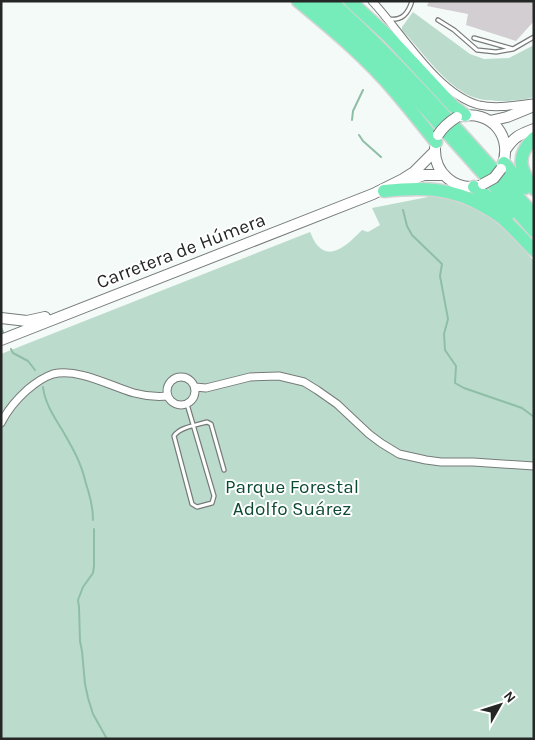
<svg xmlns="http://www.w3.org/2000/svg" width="535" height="740" font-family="Karla,sans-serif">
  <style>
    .green { fill: #bbdccc }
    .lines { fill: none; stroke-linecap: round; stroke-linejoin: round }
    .stream { stroke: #8fbea7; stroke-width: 2 }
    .building { fill: #d2ced1 }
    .lane-casing { stroke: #767b79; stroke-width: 5.5 }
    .street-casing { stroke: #767b79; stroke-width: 9 }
    .secondary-casing { stroke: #767b79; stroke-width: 12 }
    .highway-casing { stroke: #d3d4d4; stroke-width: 15 }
    .lane { stroke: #fff; stroke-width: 3 }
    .street { stroke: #fff; stroke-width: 7 }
    .secondary { stroke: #fff; stroke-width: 10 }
    .highway { stroke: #77ecbb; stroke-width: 12 }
    .secondary-bridge-casing { stroke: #767b79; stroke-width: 12; stroke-linecap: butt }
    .secondary-bridge { stroke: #fff; stroke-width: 10 }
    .labels { text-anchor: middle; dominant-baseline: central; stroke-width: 4; stroke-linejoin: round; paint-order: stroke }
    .street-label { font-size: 19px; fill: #252726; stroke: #fff }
    .park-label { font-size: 19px; fill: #0d4a34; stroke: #fff }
  </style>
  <rect width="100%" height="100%" fill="#f4faf7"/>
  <path class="green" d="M413 12 470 54 484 59 509 58 534 45V97C525 100 516 100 507 101 496 101 486 101 476 98 448 90 422 51 402 30V27Z
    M433 196C441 197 450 197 457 200 490 209 512 237 534 261V739H1V354L310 232C312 236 314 242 318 246 332 262 352 240 362 230L368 232 380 225 372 208Z"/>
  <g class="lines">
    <path class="stream" d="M352 120 353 111 363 90
      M359 135 363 141 381 157
      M403 210 407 226 412 235 442 264 440 276 448 319 444 334 445 350 456 366 455 383 464 388 522 408 534 417
      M1 328 4 334
      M11 349 13 353 28 361 35 370
      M43 387C45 404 55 418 64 433 70 444 77 455 81 467 84 474 85 482 88 490 91 500 93 509 93 520
      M94 529V566L93 573 83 587 78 600 79 607 80 641 82 651 85 684 88 698 93 714 107 739"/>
  </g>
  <path class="building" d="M429 1H534V21L516 41 466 25 468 14 427 6Z"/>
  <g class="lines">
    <g class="lane-casing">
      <path id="lane" d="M388 19C402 21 408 14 412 1
        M438 20 454 30 477 50 496 52 513 49
        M474 38 513 49 534 37
        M187 404 214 496 212 503 197 507 192 504 174 436C180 427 197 425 207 422L211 424 224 470"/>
    </g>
    <g class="street-casing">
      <path id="street" d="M372 1C402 33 437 94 479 105 497 109 516 105 533 103
        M167 391a14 14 0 1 1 28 0a14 14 0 1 1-28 0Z
        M195 387 206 388 250 377 279 376 304 382 317 390 337 404 369 434 381 443 399 454 426 460 441 462H473L534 466
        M1 423C7 411 17 399 27 390 34 384 44 377 53 374 79 368 110 386 134 393 145 396 157 397 168 396"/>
    </g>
    <g class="secondary-casing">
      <path id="secondary" d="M458 117C492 108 515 138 501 169
        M490 121 507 117 534 106
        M435 148C434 173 455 191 479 186
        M506 149C515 136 519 135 534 129
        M408 181 424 175H444
        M1 318 27 321 45 317
        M1 340 373 194 403 179 414 172 435 151"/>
    </g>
    <g class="highway-casing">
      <path id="highway" d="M298 1C333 30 368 59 397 94 410 109 423 126 436 142
        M315 1C354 32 388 69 422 105 460 147 497 189 534 231
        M331 1C404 67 468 142 534 215
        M350 1 388 36 453 106 465 115
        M534 138C515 156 520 170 534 189
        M504 163 525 188
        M474 187 492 200 508 215
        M384 191C421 187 452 187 485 207 490 210 496 213 501 217 513 227 523 239 534 250"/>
    </g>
    <use href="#lane" class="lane"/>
    <use href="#street" class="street"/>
    <use href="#secondary" class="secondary"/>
    <use href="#highway" class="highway"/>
    <g class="secondary-bridge-casing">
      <path id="secondary-bridge" d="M438 135C443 127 449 122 457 117
        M483 184 494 178 501 169"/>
    </g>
    <use href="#secondary-bridge" class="secondary-bridge"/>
  </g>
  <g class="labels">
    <g class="street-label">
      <text transform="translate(181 251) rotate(-21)">Carretera de Húmera</text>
    </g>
    <g class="park-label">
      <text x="292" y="487">Parque Forestal<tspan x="292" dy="22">Adolfo Suárez</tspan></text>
    </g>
  </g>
  <rect width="535" height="740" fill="none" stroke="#252726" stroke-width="5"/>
  <g transform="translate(500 705) rotate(51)" stroke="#ffffff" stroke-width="4" paint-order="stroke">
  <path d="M0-4L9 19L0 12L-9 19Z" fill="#252726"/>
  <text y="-8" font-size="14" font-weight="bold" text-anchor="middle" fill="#252726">N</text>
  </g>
</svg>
